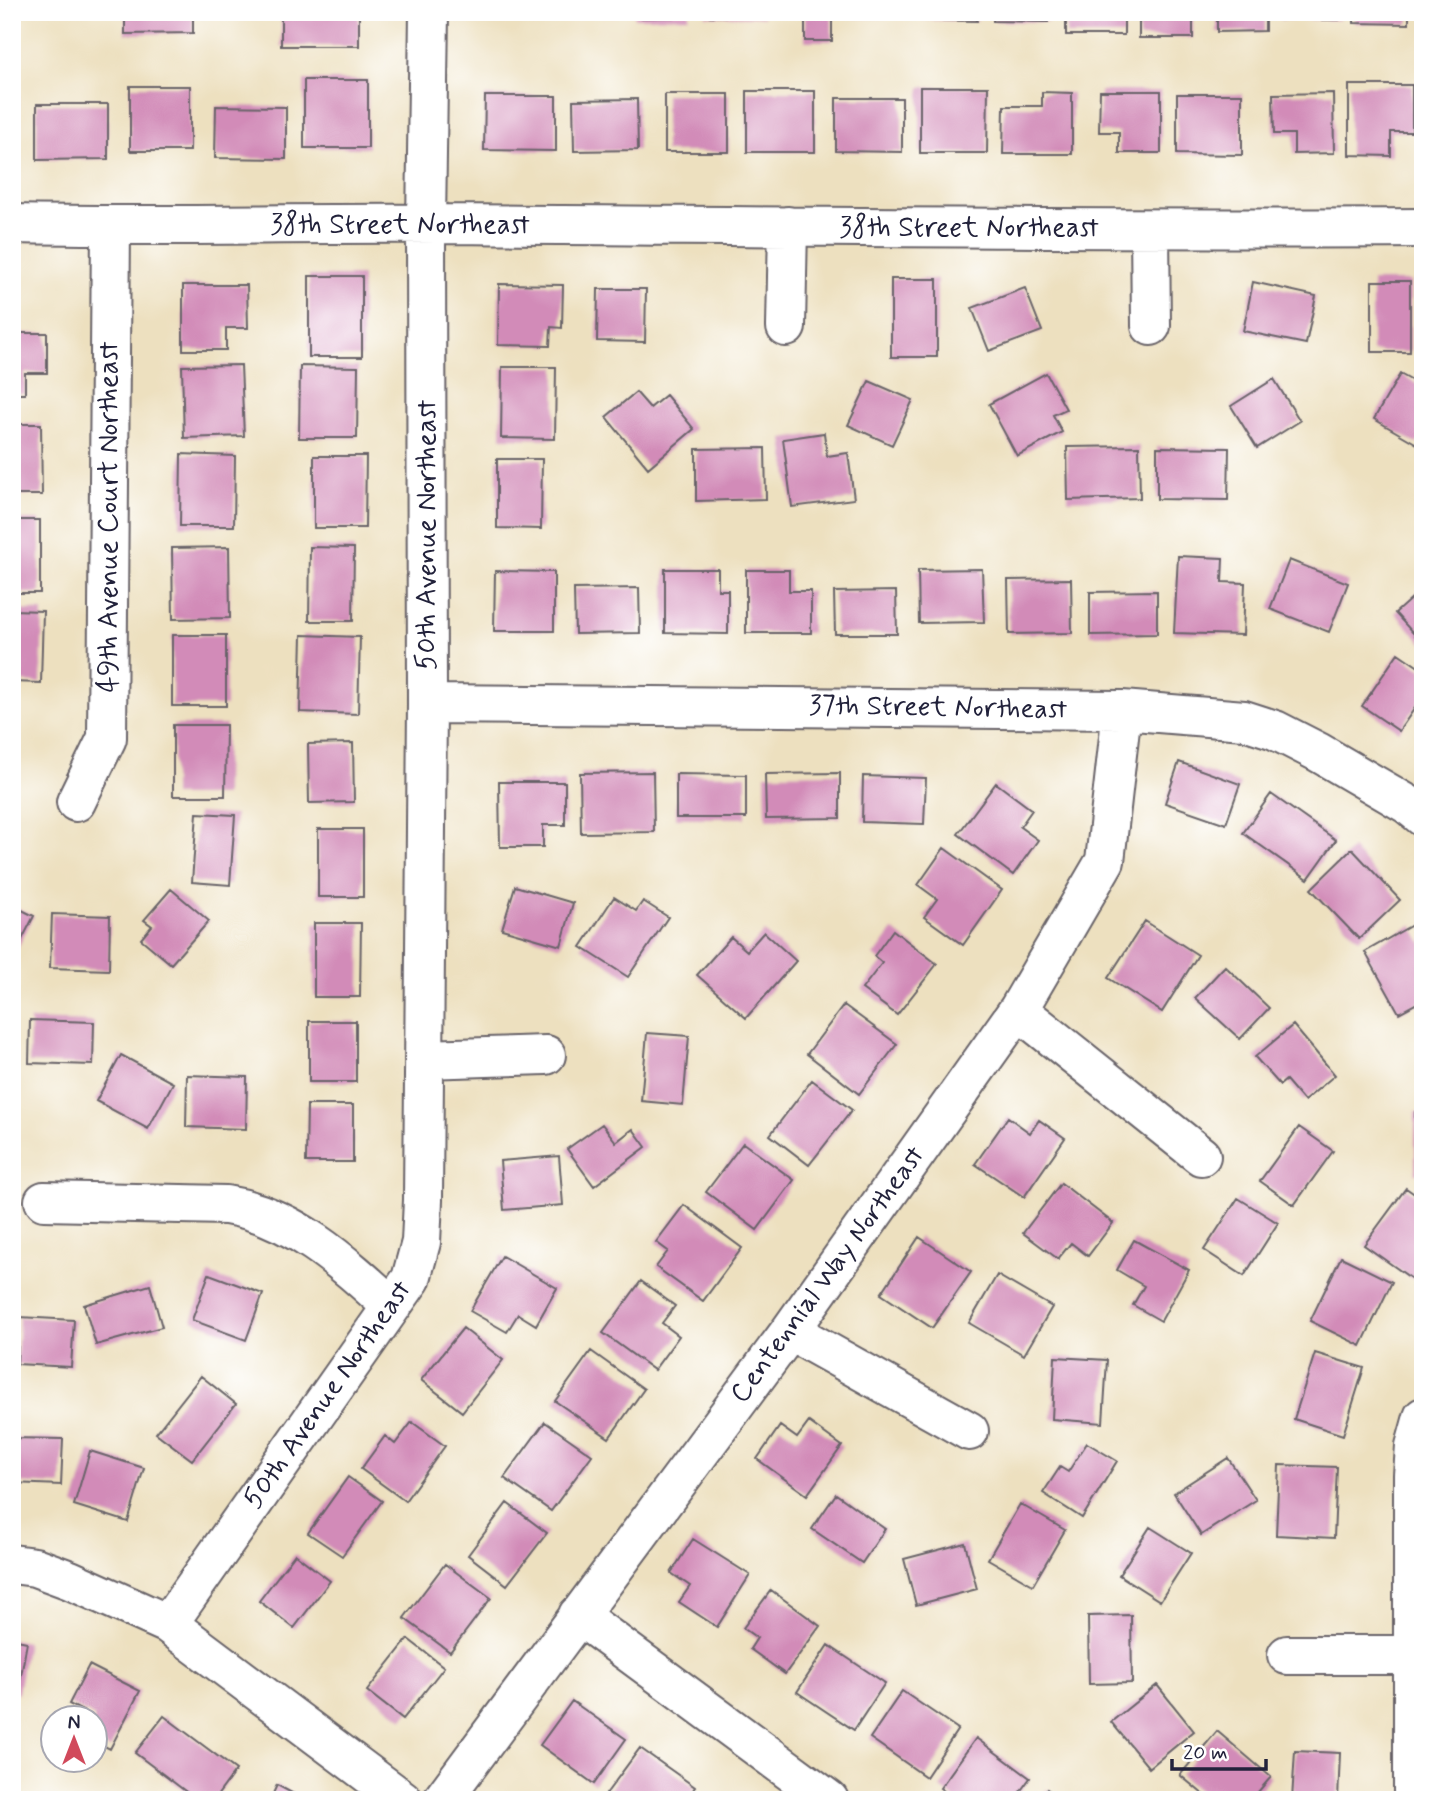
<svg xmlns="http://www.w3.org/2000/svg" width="1435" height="1812" font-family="Mynerve,sans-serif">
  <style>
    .building { fill: #d28bb8 }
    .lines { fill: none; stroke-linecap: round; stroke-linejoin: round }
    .street-casing { stroke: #696469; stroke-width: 42 }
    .street { stroke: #fff; stroke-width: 38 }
    .labels { text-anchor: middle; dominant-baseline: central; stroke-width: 5; stroke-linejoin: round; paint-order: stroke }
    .street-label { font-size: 28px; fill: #22223b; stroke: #fff }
  </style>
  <rect width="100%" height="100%" fill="#fff"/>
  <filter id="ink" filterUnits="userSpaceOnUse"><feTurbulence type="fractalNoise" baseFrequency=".0143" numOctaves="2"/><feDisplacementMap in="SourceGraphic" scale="14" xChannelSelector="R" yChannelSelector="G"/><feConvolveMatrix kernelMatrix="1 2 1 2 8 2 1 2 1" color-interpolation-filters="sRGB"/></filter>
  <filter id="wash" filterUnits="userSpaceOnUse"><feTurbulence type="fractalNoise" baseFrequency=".00686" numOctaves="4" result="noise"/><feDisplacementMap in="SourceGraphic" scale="28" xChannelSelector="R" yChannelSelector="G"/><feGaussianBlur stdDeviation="1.57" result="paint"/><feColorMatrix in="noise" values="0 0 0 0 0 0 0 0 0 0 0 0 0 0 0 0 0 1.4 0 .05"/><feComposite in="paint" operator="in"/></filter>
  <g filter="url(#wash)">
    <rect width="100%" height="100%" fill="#ede0bf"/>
    <g id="blocks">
      <path class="building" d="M125 12H193V33L125 34Z
        M281 12H359V46H281Z
        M493 12H548V16L493 15Z
        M634 12H689V17L634 18Z
        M706 12H763V17L706 16Z
        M778 12H832V41H805V16H778Z
        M849 12H907V18H849Z
        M922 12H977V21L922 20Z
        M993 12H1048V22L993 21Z
        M1066 12H1124V35H1066Z
        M1139 12H1193V38H1139Z
        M1217 12H1265V31L1217 32Z
        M1281 12H1339V20H1281Z
        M1354 12H1409V24L1354 23Z
        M304 80H368V148H304Z
        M1349 85H1412V132H1391V156L1349 155Z
        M130 86H190V151H130Z
        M920 87H988L987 153H920Z
        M12 91H19V148H12Z
        M747 91H815V152H747Z
        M1100 91H1161V153H1119V132H1099Z
        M1042 92 1072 93V154H1003L1004 106H1042Z
        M1333 93 1334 153 1294 154V134H1274L1273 94Z
        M665 94H729V152H665Z
        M1177 94H1242V155L1177 154Z
        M485 96H556V151L484 150Z
        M836 98H902V152L836 151Z
        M637 99 638 150 574 151 573 100Z
        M37 104H108V159L37 160Z
        M216 106 286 107V159L215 158Z
        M309 276H362V357H309Z
        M891 279H937V357H891Z
        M1372 281H1410V352H1372Z
        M1253 282 1316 296 1306 344 1243 331Z
        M499 284 563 285 562 328 551 327 550 346 498 345Z
        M183 285H247L248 328H226V350H183Z
        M1025 288 1042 331 989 351 972 308Z
        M598 289H646L645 342 597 341Z
        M12 333H47V373H25V394H12Z
        M241 365 244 436 184 438 182 366Z
        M300 366 358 367 357 438H299Z
        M502 367H556L555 439 501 438Z
        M1046 373 1066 409 1053 415 1062 432 1017 456 989 404Z
        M1400 374 1423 387V434L1417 444 1374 419Z
        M1274 379 1300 421 1257 448 1231 406Z
        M869 381 913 400 892 445 848 425Z
        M636 392 650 408 666 395 694 429 648 468 606 417Z
        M12 424H41L42 495H12Z
        M824 433 827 456 848 453 854 499 792 507 783 439Z
        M1139 446 1140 498 1068 500 1067 447Z
        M1157 447 1229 448 1228 500 1157 499Z
        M765 448 766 499 696 501V449Z
        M181 454 235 456 234 526H180Z
        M314 456H366L365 528H314Z
        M497 459H542L541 529 497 528Z
        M12 520H40V593H12Z
        M229 547 230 618 173 619 172 548Z
        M310 547 354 548 353 621H309Z
        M1178 556 1223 558 1222 582 1245 583 1243 635 1174 633Z
        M1289 560 1348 583 1329 632 1270 609Z
        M665 569H718V590H728V634L665 633Z
        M982 569 984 622 919 623 918 570Z
        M746 570H789V591H811V633H746Z
        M495 571 554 572V631H494Z
        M1071 579 1072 633 1009 634 1008 580Z
        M639 588 640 633 575 634 574 589Z
        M1423 588V644L1395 613Z
        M896 591 897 634H835L834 592Z
        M1157 591V634L1090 635V592Z
        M12 610 43 611 41 683 12 682Z
        M172 635H226V706H172Z
        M302 635 360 637 358 714 300 712Z
        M1398 653 1423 670V696L1399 731 1362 706Z
        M173 725H226L225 796H173Z
        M353 743 354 802 309 803 308 744Z
        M1179 762 1240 784 1226 824 1165 803Z
        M653 772 654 832 581 833 580 773Z
        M840 773V818L766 819 765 774Z
        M676 774 746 775V818H676Z
        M863 776 926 778 924 824 862 822Z
        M499 782H565V825H543V847H500Z
        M996 783 1032 810 1020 827 1038 840 1013 875 958 834Z
        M1271 794 1336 840 1308 879 1243 833Z
        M197 813 235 815 230 885 192 882Z
        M318 829H363V897H318Z
        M944 848 1002 890 963 945 924 917 937 899 918 885Z
        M1352 849 1400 900 1359 939 1311 889Z
        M515 886 573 903 561 946 502 929Z
        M171 889 209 921 171 964 141 939 152 926 144 920Z
        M614 897 636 911 643 901 668 917 628 977 581 947Z
        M12 905 34 916 12 959Z
        M52 914 110 916 109 970 50 968Z
        M1145 921 1198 955 1162 1012 1108 978Z
        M314 923H361L360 997H314Z
        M1412 925 1423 944V1000L1399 1013 1365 952Z
        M893 930 937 964 897 1015 862 989 882 963 874 956Z
        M764 932 796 961 746 1018 697 975 731 937 747 951Z
        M1225 966 1269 1008 1240 1039 1195 998Z
        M844 1005 897 1044 859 1094 807 1054Z
        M30 1020 94 1022 93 1065 29 1063Z
        M309 1021H356V1082H309Z
        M1419 1022H1423V1095H1419Z
        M1293 1025 1335 1075 1304 1101 1286 1080 1280 1085 1255 1057Z
        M647 1033 689 1036 683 1105 641 1101Z
        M121 1055 173 1083 148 1129 96 1101Z
        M187 1075 247 1077 246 1129 186 1127Z
        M812 1080 852 1110 809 1165 770 1135Z
        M307 1105H353V1162H306Z
        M1415 1112H1423V1174H1415Z
        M1008 1117 1030 1133 1039 1120 1065 1138 1024 1197 975 1164Z
        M602 1124 616 1142 633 1129 646 1147 594 1186 567 1149Z
        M1299 1127 1333 1151 1294 1205 1260 1181Z
        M743 1143 794 1180 757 1230 706 1192Z
        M559 1156 563 1205 504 1210 500 1161Z
        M1061 1183 1113 1223 1088 1256 1071 1243 1058 1259 1023 1233Z
        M1406 1188 1423 1200V1264L1412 1279 1364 1245Z
        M1238 1198 1278 1223 1244 1276 1204 1250Z
        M684 1205 742 1248 703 1301 656 1267 668 1251 656 1242Z
        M919 1237 971 1272 932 1328 881 1294Z
        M1134 1240 1189 1270 1161 1321 1133 1305 1144 1286 1117 1270Z
        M502 1256 557 1288 536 1325 518 1314 507 1332 470 1311Z
        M1341 1257 1392 1282 1361 1346 1310 1321Z
        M209 1274 263 1294 246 1340 192 1320Z
        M997 1275 1052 1307 1024 1355 969 1323Z
        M641 1281 675 1306 662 1323 679 1336 654 1370 603 1333Z
        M150 1285 162 1327 96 1345 84 1305Z
        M19 1317 74 1320 71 1367 17 1364Z
        M463 1328 503 1360 462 1412 421 1380Z
        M591 1351 644 1389 609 1438 555 1401Z
        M1315 1353 1364 1368 1343 1435 1294 1419Z
        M1055 1357 1107 1360 1103 1423 1052 1419Z
        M201 1376 236 1404 192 1460 156 1433Z
        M412 1422 445 1446 405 1501 361 1469 385 1436 395 1444Z
        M545 1422 592 1455 551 1511 504 1478Z
        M809 1422 842 1446 807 1495 757 1459 780 1426 797 1438Z
        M12 1438 63 1439 61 1485 12 1483Z
        M1087 1443 1117 1461 1082 1518 1043 1493 1060 1467 1068 1472Z
        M90 1451 144 1468 128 1522 74 1505Z
        M1228 1458 1256 1500 1201 1535 1174 1493Z
        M1279 1465 1337 1467 1334 1538 1276 1535Z
        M348 1477 382 1501 342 1556 308 1533Z
        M836 1494 885 1529 862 1563 812 1529Z
        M507 1503 547 1533 507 1585 468 1555Z
        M1020 1504 1065 1530 1033 1585 988 1559Z
        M1150 1527 1191 1553 1160 1601 1119 1575Z
        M693 1539 750 1575 717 1627 679 1602 690 1586 671 1573Z
        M965 1543 977 1589 916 1605 904 1559Z
        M295 1554 330 1581 294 1628 259 1601Z
        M445 1564 491 1598 450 1652 404 1618Z
        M771 1590 820 1626 785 1674 750 1649 757 1638 743 1628Z
        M1131 1615 1132 1683 1089 1684 1088 1616Z
        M12 1639 27 1642 18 1693 12 1692Z
        M408 1639 444 1667 403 1719 367 1691Z
        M828 1645 885 1683 854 1730 797 1692Z
        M89 1665 140 1691 110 1749 94 1741V1717L69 1704Z
        M1157 1685 1194 1731 1149 1768 1111 1722Z
        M902 1691 958 1729 926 1777 870 1738Z
        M572 1701 626 1739 594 1784 540 1745Z
        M164 1716 236 1770 214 1800H197L135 1753Z
        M1217 1731 1271 1777 1251 1800H1210L1180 1775Z
        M976 1738 1030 1778 1014 1800H956L940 1788Z
        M640 1748 695 1787 686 1800H614L606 1794Z
        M1295 1751 1340 1753 1338 1800H1292Z
        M277 1785 305 1800H270Z
        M1047 1789 1061 1800H1039Z"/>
    </g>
  </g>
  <g filter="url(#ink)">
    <use href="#blocks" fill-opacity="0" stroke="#696469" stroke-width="2"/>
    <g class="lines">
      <g class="street-casing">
        <path id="street" d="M12 224C154 227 296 223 438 224 766 226 1094 230 1423 228
          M1150 229 1151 326
          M786 327 788 226
          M427 704 1122 710 1244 720 1275 730 1318 752 1407 804 1423 817
          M76 802 107 738 111 226
          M1018 1010 1201 1156
          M424 1059 546 1055
          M44 1201 226 1205C292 1215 343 1262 391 1306
          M790 1331 969 1431
          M12 1564 35 1567 70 1580 168 1624 403 1800
          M578 1615 829 1800
          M168 1624 411 1279 421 1242 423 1200 427 704 426 224 429 12
          M1287 1655H1423
          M442 1800 790 1331 1018 1010 1105 861 1122 710
          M1413 1800V1475L1415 1446 1423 1417"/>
      </g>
      <use href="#street" class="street"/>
    </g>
  </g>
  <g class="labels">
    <g class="street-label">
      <text x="400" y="225">38th Street Northeast</text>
      <text x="969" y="228">38th Street Northeast</text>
      <text transform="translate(109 517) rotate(-90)">49th Avenue Court Northeast</text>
      <text transform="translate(427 535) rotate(-90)">50th Avenue Northeast</text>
      <text transform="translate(938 708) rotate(1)">37th Street Northeast</text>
      <text transform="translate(828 1275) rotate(-54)">Centennial Way Northeast</text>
      <text transform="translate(328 1395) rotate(-55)">50th Avenue Northeast</text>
    </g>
  </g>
  <rect width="1435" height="1812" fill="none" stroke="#fff" stroke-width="42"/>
  <g transform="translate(74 1739)"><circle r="33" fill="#ffffff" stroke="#a7a7b1" stroke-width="2"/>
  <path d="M0-5L12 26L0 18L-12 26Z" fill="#d1495b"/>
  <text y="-10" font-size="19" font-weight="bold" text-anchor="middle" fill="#22223b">N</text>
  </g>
  <path d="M1172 1759v10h94v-10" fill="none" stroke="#22223b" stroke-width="3.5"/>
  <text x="1183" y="1759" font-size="21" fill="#22223b" stroke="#ffffff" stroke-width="5" paint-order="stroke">20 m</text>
</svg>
